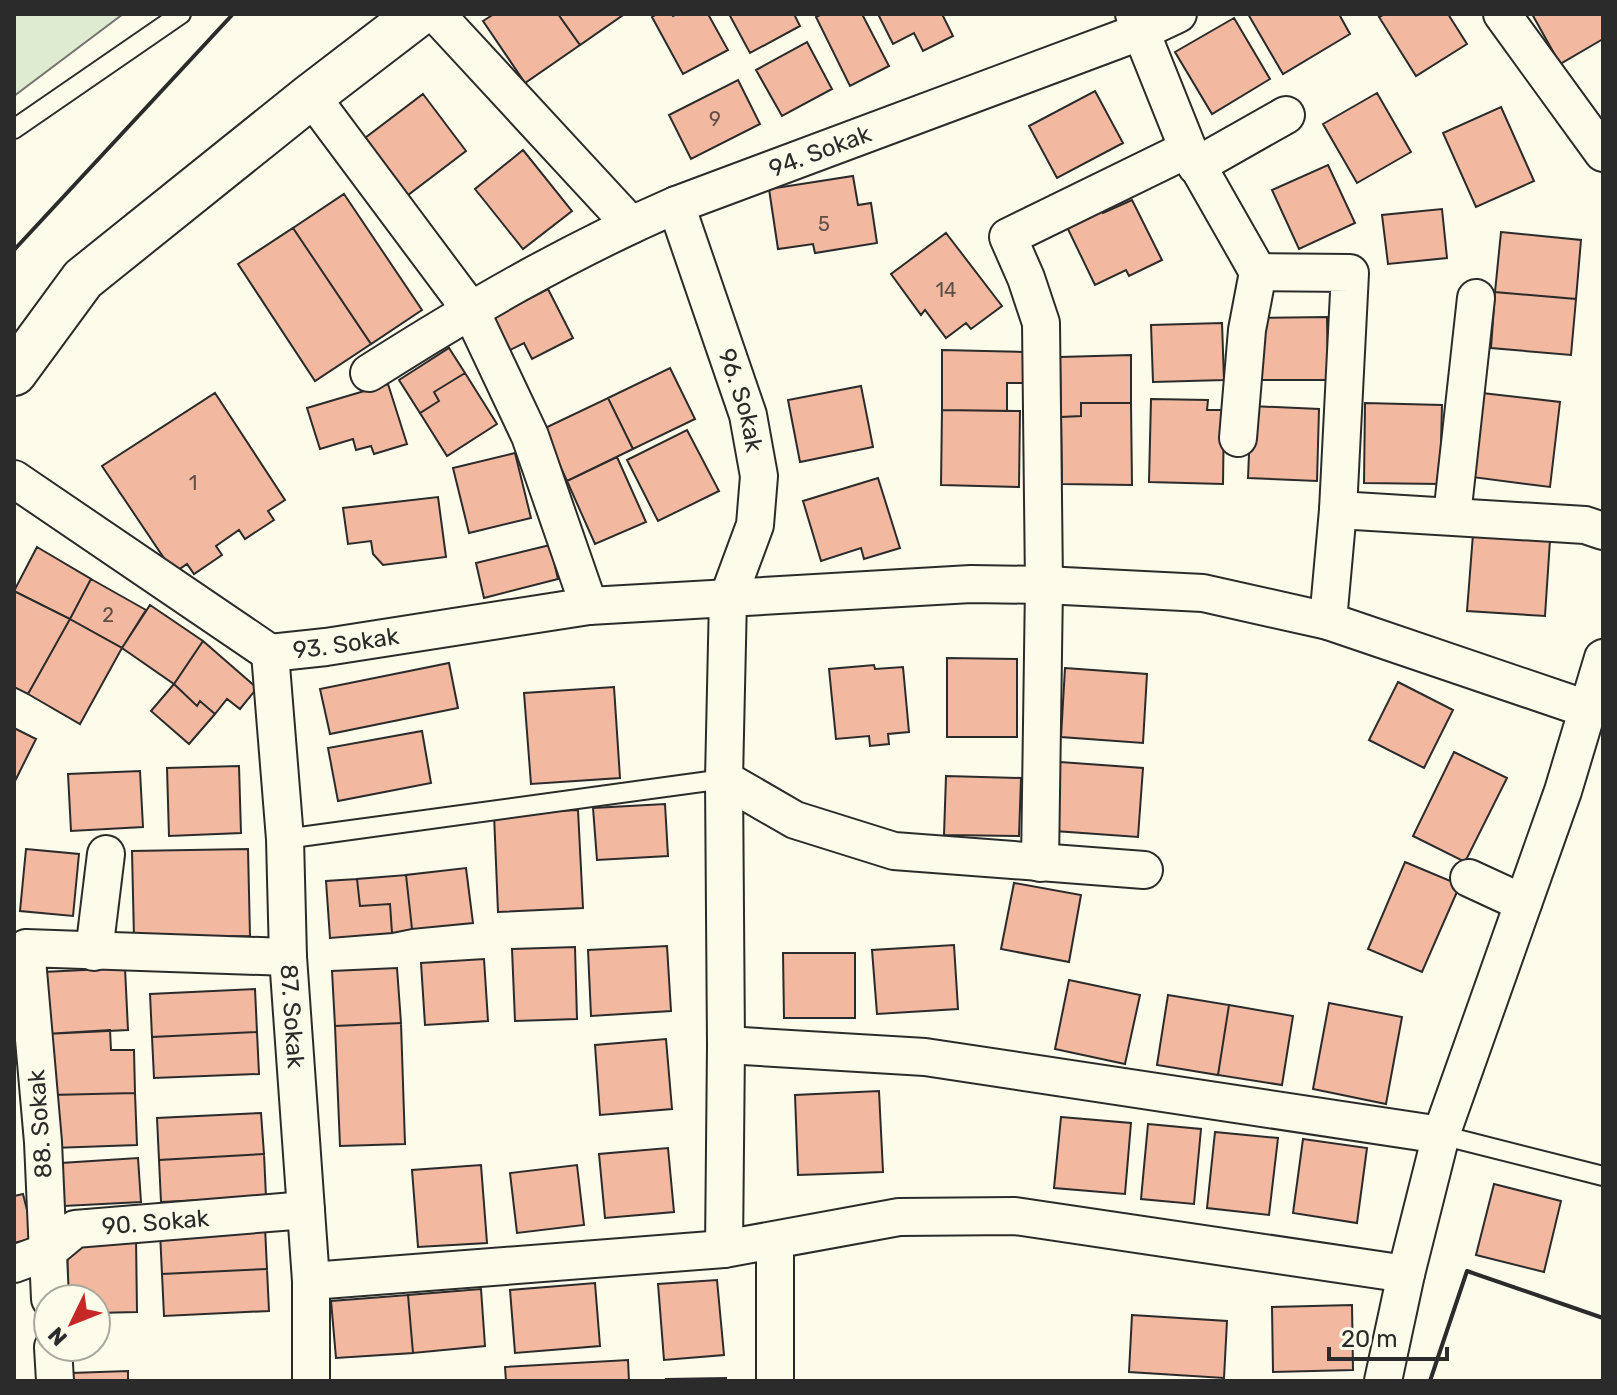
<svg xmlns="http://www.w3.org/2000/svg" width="1617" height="1395" font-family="Rubik,sans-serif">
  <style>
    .green { fill: #deebd1; stroke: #74746e; stroke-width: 2 }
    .building { fill: #f2b8a0; stroke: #2b2b2b; stroke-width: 2 }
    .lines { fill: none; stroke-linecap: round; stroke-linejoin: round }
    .lane-casing { stroke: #2b2b2b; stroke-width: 22 }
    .street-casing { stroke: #2b2b2b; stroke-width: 40 }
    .secondary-casing { stroke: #2b2b2b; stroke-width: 48 }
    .lane { stroke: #fdfbea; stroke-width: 18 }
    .street { stroke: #fdfbea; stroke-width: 36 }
    .secondary { stroke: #fdfbea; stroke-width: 44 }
    .wall { stroke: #2b2b2b; stroke-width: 4 }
    .labels { text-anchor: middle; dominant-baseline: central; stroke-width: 6; stroke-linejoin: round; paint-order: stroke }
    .number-label { font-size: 20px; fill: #5d4e48 }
    .street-label { font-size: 24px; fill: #2b2b2b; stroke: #fdfbea }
  </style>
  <rect width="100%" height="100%" fill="#fdfbea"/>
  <path class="green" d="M14 14H123L14 96Z"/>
  <path class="building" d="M494 14H558L580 45 525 83 483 21Z
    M558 14H622L623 15 580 45Z
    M657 14H672L673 16 677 14H708L728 50 683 74 652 17Z
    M729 14H794L800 26 750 53Z
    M822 14H862L889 66 850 86 816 17Z
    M878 14H942L953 36 923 51 914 33 893 44Z
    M1248 14H1339L1350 34 1283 74Z
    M1385 14H1448L1467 44 1416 76 1379 17Z
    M1532 14H1603V39L1560 64Z
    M1234 18 1270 79 1212 114 1175 52Z
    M807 42 832 89 782 116 756 70Z
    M738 80 760 124 691 159 669 115Z
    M1095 91 1123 143 1057 178 1029 126Z
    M1377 93 1411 152 1357 183 1323 124Z
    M423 94 466 151 408 195 365 138Z
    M1501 107 1534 181 1476 207 1443 133Z
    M523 150 572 211 523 249 475 189Z
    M1328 165 1355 223 1299 249 1272 190Z
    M853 176 858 205 871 203 877 243 815 253 813 244 778 249 769 189Z
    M344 194 422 310 371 344 293 228Z
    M1132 200 1162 260 1129 276 1126 270 1095 285 1066 225 1100 208 1103 213Z
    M1442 209 1447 258 1388 264 1382 215Z
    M293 228 371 344 315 381 238 264Z
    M1501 232 1581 240 1576 299 1495 292Z
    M946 233 1002 306 971 329 966 323 946 338 925 310 921 315 891 274Z
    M548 289 573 338 532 359 524 343 508 351 491 318Z
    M1495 292 1576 299 1571 355 1491 348Z
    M1327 317 1328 380H1258L1257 318Z
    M1222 323 1224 380 1153 382 1151 325Z
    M449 348 465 373 434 392 439 401 420 413 399 380Z
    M942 350 1024 352 1023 383H1007V411L942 410Z
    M1131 355V403H1081V416L1061 417 1060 357Z
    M670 368 695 419 633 449 608 398Z
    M465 373 497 424 447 456 420 413 439 401 434 392Z
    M388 384 407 444 374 454 371 446 356 450 353 439 320 449 307 408Z
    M861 386 873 447 800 462 788 400Z
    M215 393 285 500 268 511 274 520 245 539 239 530 216 546 222 555 194 574 187 564 174 573 102 466Z
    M1482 393 1560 402 1550 487 1472 477Z
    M608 398 633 449 567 481 543 429Z
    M1151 399 1208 400 1207 410H1224L1223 484 1149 482Z
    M1081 403H1131L1132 485 1062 484 1061 417 1081 416Z
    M1365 403 1442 405 1440 484 1364 483Z
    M1251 406 1319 409 1317 481 1248 478Z
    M942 410 1020 411 1019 487 941 485Z
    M687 430 719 491 658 521 627 460Z
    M515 453 531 518 469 533 453 468Z
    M617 457 646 522 595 544 567 481Z
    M878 478 900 548 864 559 861 548 821 561 803 501Z
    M438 497 446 557 383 565 373 554 371 541 348 544 343 508Z
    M1473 534 1550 540 1545 616 1467 611Z
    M550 545 558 579 484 598 476 563Z
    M37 547 91 579 70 619 14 591Z
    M91 579 146 610 122 648 70 619Z
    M14 591 70 619 28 694 14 687Z
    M150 605 203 641 174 684 122 648Z
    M70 619 122 648 80 724 28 694Z
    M203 641 257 688 240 709 227 699 215 714 200 701 197 706 174 684Z
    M947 658 1017 659V737H947Z
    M449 663 458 708 330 734 320 689Z
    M874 665 875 669 903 667 909 732 888 734 889 744 870 746 869 736 836 739 829 669Z
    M1065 668 1147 674 1143 743 1061 737Z
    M1398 682 1453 710 1424 768 1369 740Z
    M174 684 197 706 200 701 215 714 189 744 151 711Z
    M614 687 620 778 531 784 524 693Z
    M14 728 36 739 14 783Z
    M422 731 431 783 338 801 328 748Z
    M1454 752 1507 778 1465 862 1413 836Z
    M1060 762 1143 768 1138 837 1055 831Z
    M239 766 241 833 169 836 167 768Z
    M140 771 143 827 71 831 68 774Z
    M946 776 1021 778 1019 836 944 835Z
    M665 804 668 856 597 860 593 808Z
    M578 810 583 908 498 912 494 814Z
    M26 849 79 854 73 916 20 911Z
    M248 849 250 936 134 938 132 851Z
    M1405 862 1460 885 1422 972 1368 949Z
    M466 868 473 923 412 929 406 875Z
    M406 875 412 929 392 933 390 904 360 906 357 879Z
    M357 879 360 906 390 904 392 933 330 938 326 881Z
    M1014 883 1081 895 1069 962 1001 949Z
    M954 945 958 1009 877 1014 872 950Z
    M667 946 671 1011 591 1016 588 950Z
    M575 947 577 1019 515 1021 512 949Z
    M783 953H855V1018H784Z
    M484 959 488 1021 425 1025 421 963Z
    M125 968 128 1030 46 1034 43 972Z
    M397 968 401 1023 335 1026 332 971Z
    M1069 980 1140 995 1125 1064 1055 1049Z
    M255 989 257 1032 152 1037 150 994Z
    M1168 995 1229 1005 1218 1075 1157 1065Z
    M1329 1003 1402 1017 1386 1104 1313 1089Z
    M1229 1005 1293 1016 1282 1085 1218 1075Z
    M401 1023 405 1144 340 1146 335 1026Z
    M110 1030 111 1050H134L135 1093 51 1095 46 1034Z
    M257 1032 259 1074 154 1078 152 1037Z
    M666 1039 672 1109 600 1115 595 1045Z
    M879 1091 883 1172 798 1175 795 1095Z
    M135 1093 137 1145 53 1148 51 1095Z
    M261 1113 264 1154 159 1160 157 1118Z
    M1061 1117 1131 1123 1125 1194 1054 1188Z
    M1148 1124 1201 1129 1194 1204 1141 1199Z
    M1215 1132 1278 1138 1269 1215 1207 1208Z
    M1303 1139 1367 1148 1357 1223 1293 1213Z
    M668 1148 674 1212 605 1218 599 1154Z
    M264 1154 266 1197 161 1202 159 1160Z
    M138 1158 141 1202 64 1206 61 1163Z
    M481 1165 487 1243 418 1247 412 1170Z
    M577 1165 584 1225 517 1233 510 1173Z
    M1494 1184 1561 1201 1544 1272 1476 1255Z
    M23 1194 34 1238 14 1243V1196Z
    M265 1227 267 1269 162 1274 160 1232Z
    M136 1237 137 1312 96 1313V1299H68L67 1238Z
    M267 1269 269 1311 164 1316 162 1274Z
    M717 1280 724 1355 664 1360 658 1284Z
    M595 1283 600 1346 515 1353 510 1290Z
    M481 1289 485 1346 413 1353 408 1295Z
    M408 1295 413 1353 336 1358 331 1301Z
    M1352 1305 1353 1370 1273 1372 1272 1307Z
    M1132 1315 1227 1321 1224 1378 1129 1372Z
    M628 1360 629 1381H506L505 1367Z
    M128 1371V1381H71V1373Z
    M726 1378V1381H666V1379Z"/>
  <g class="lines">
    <g class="lane-casing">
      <path id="lane" d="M14 129 181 14
        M285 839 724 779
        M1441 1135 1603 1176"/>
    </g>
    <g class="street-casing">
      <g id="street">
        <path d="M436 14 631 225"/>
        <path d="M1134 14 1188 149 1258 272 1247 330 1238 438"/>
        <path d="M1502 14 1603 153"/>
        <path d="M311 96 470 309 530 436 589 606"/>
        <path d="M1196 166 1286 115"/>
        <path id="s1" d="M676 205 748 415 759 476 755 525 728 598 724 779 726 1045 724 1249"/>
        <path d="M1258 272 1350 273 1338 510 1328 621"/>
        <path id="s2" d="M369 373C468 310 569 251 676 205L1142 31 1178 14"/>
        <path id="s3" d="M14 479 270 653 326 647 589 606 971 584 1044 585 1203 593 1328 621 1587 709"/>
        <path d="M1338 510 1585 525 1603 531"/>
        <path d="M1452 516 1476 298"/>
        <path id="s4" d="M270 653 285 839 288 957 311 1281V1381"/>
        <path d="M724 779 795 820 894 851 1144 870"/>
        <path d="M1040 863 1044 585 1041 323 1026 278 1008 237 1188 149"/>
        <path d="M1469 878 1523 903"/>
        <path d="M94 952 106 854"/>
        <path d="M726 1045 925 1057 1441 1135"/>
        <path id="s5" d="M14 1264 47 1252 75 1229 306 1210"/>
        <path d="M311 1281 724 1249 899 1217 1015 1216 1406 1274"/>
        <path d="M50 1299 43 1142 26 948 288 957"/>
        <path d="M53 1347 55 1381"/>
        <path d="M775 1381V1241"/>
        <path d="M1383 1381 1406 1274 1441 1135 1563 791 1603 658"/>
      </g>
    </g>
    <g class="secondary-casing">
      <path id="secondary" d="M14 373 83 279 311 96 418 14"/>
    </g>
    <use href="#lane" class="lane"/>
    <use href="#street" class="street"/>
    <use href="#secondary" class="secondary"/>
    <path class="wall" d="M14 250 233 14
      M1430 1381 1467 1271 1603 1318"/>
  </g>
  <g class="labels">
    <g class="number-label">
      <text x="715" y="119">9</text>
      <text x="824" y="224">5</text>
      <text x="946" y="290">14</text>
      <text x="193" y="483">1</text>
      <text x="108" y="615">2</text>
    </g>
    <g class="street-label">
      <text stroke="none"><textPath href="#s2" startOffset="504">94. Sokak</textPath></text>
      <text stroke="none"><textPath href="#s1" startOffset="206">96. Sokak</textPath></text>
      <text stroke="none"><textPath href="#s3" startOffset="386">93. Sokak</textPath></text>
      <text stroke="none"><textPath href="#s4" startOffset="364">87. Sokak</textPath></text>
      <text transform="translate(40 1124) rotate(-94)">88. Sokak</text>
      <text stroke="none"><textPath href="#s5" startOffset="152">90. Sokak</textPath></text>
    </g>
  </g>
  <rect width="1617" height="1395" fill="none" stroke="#2b2b2b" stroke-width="32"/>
  <g transform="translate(72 1323) rotate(227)"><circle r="38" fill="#fdfbea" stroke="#a9a89e" stroke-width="2"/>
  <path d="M0-6L14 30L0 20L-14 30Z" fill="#c62828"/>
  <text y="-12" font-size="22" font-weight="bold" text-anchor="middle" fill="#2b2b2b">N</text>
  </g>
  <path d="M1329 1347v12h118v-12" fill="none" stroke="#2b2b2b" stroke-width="4"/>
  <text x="1341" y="1347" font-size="24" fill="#2b2b2b" stroke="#fdfbea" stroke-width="6" paint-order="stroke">20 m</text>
</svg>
